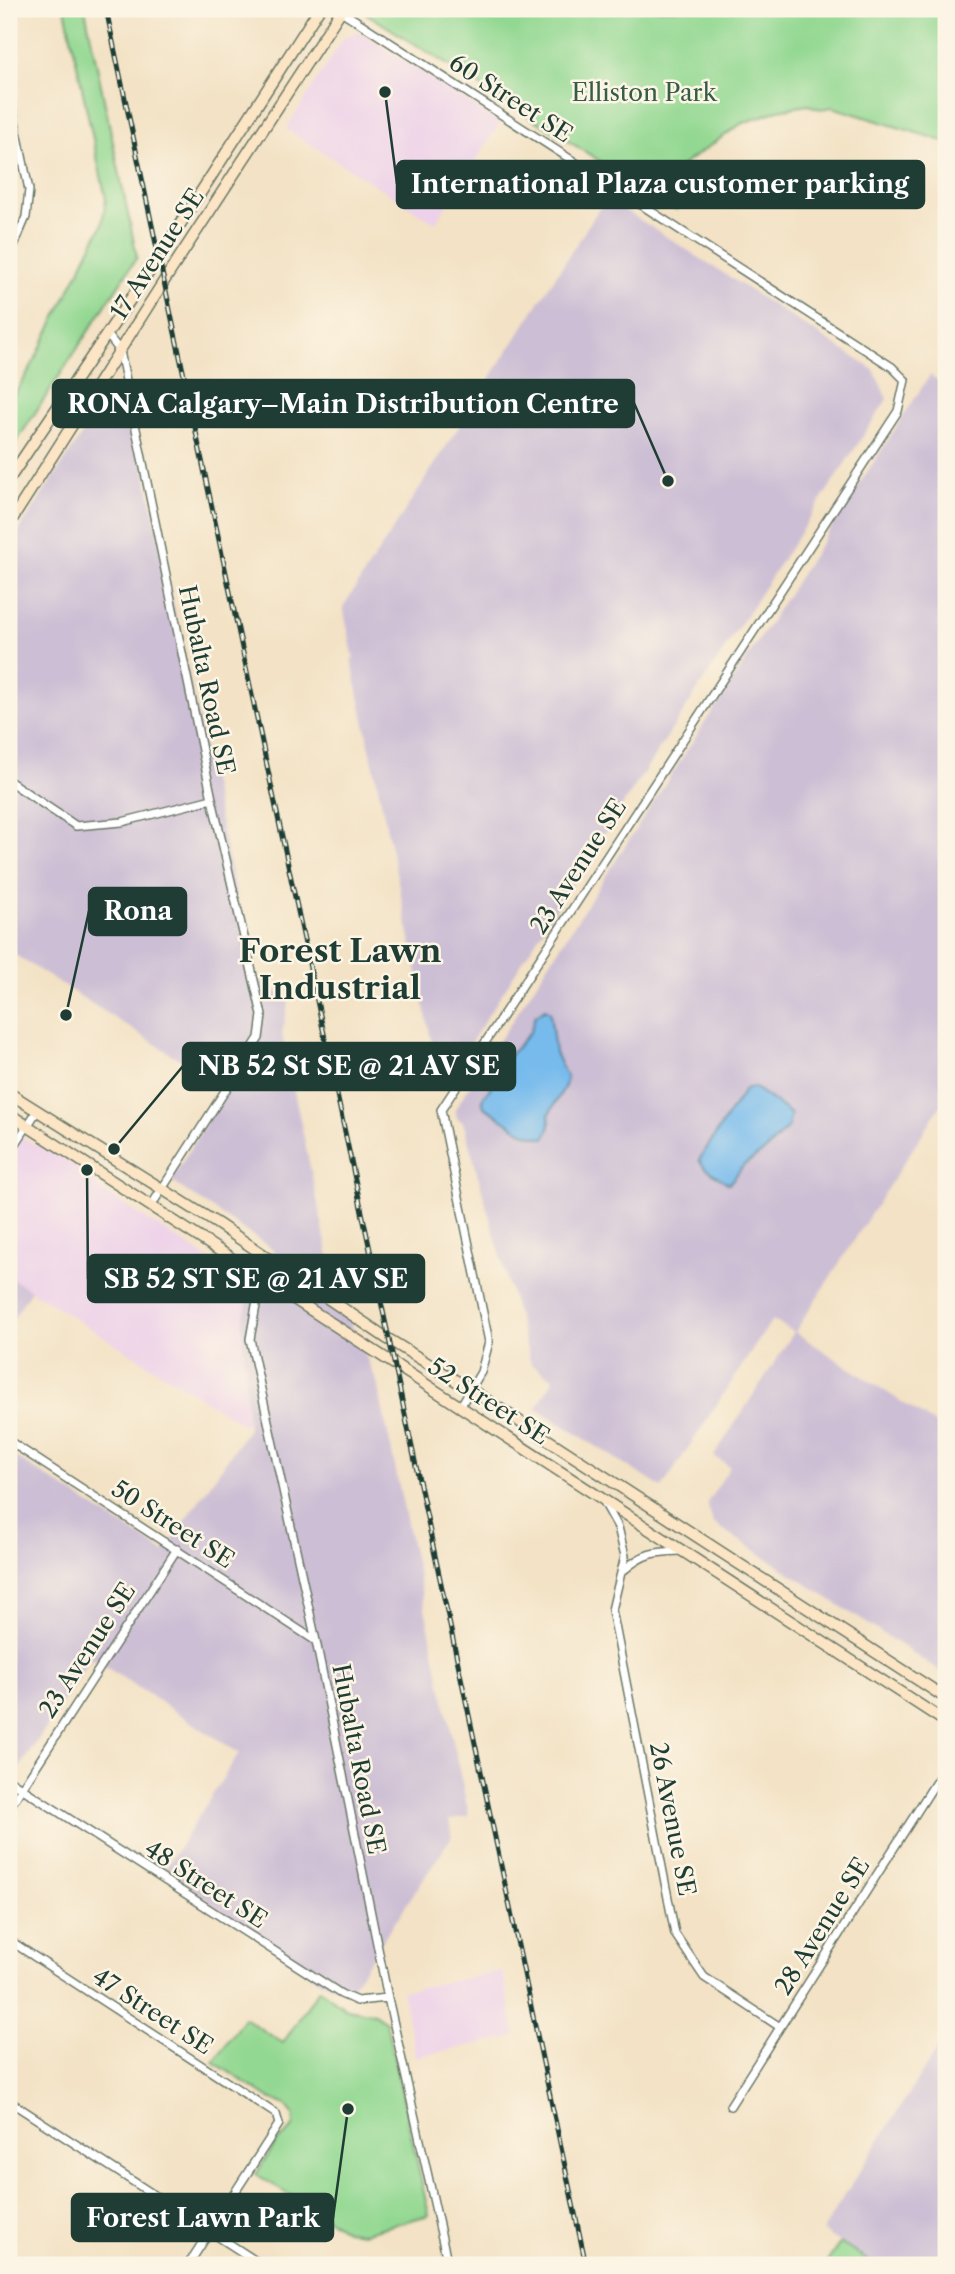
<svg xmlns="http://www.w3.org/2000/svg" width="955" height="2274" font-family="'Libre Caslon Text',serif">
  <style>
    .built { fill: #edd0e9 }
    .industrial { fill: #ccbed4 }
    .green { fill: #93d892; stroke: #598a63; stroke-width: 2 }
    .water { fill: #77bbed; stroke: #4b7c90; stroke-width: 2 }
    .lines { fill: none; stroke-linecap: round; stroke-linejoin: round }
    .street-casing { stroke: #697767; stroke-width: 10 }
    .secondary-casing { stroke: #697767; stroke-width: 13 }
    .street { stroke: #fff; stroke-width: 7 }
    .secondary { stroke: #fce5c4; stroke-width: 10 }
    .rail-casing { stroke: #1f3d34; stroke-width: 5 }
    .rail { stroke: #fcf5e5; stroke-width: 2.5; stroke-dasharray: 8; stroke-linecap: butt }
    .labels { text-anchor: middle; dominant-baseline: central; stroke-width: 5; stroke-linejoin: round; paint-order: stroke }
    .park-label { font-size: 24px; fill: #365c47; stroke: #fcf5e5 }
    .street-label { font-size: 24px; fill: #1f3d34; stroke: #fcf5e5 }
    .district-label { font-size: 32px; font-weight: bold; fill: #1f3d34; stroke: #fcf5e5 }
    .leader { fill: none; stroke: #1f3d34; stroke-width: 2.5 }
    .callout-dot { fill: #1f3d34; stroke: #fcf5e5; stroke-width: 2.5 }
    .callout { fill: #1f3d34; stroke: #1f3d34; stroke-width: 2.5 }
    .callout-label { font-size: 26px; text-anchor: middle; font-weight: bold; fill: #fff }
  </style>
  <rect width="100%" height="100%" fill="#fcf5e5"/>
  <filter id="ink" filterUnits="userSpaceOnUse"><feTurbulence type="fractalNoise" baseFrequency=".0143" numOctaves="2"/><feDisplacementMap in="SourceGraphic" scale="14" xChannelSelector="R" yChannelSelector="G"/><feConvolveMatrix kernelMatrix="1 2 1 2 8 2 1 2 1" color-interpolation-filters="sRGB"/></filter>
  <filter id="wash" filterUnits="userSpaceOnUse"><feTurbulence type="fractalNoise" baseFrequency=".00686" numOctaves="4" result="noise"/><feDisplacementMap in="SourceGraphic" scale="28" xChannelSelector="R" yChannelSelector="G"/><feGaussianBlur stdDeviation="1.57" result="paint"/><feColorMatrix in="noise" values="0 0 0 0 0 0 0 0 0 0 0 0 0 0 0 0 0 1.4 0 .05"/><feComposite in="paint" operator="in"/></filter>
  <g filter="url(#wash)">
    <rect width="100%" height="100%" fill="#f3e2c5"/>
    <path class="built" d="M358 31 500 123 435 223 286 129 344 38Z
      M21 1135 33 1144H41L97 1181 95 1186 238 1278 250 1290 242 1323 247 1424 241 1423 9 1277V1154Z
      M502 1971 516 2036 416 2057 402 1991Z"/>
    <path class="industrial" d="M606 198 874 370 887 399 609 826 452 1072 437 1067 351 658 354 660 343 607Z
      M930 375 946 385V1097L795 1332 946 1431V1675L713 1523 707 1503 730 1467 714 1456 794 1332 772 1320 662 1488 536 1408 554 1379 531 1364 463 1122 457 1118 455 1109Z
      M109 393 121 400 134 421 253 975 289 1001 282 1034 336 1290 377 1382 469 1816 449 1820 452 1836 349 1991 319 1981 165 1869 239 1753 92 1658 16 1773 9 1768V1453L164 1552 248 1429 242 1323 250 1290 275 1251 171 1181 226 1089 9 951V546Z
      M9 1277 31 1290 9 1325Z
      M946 2035V2265H875L822 2231Z"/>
    <path class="green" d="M65 9H85L137 257 9 453V403L29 371 102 225 106 199Z
      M366 9H946V142L832 107 821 109 808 105 778 110 741 124 681 166 676 209 367 14Z
      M319 1989 347 2009 374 2014 386 2022 429 2215 363 2233 346 2231 256 2174 277 2142 291 2130 294 2124 293 2114 286 2105 267 2097 214 2062 244 2018 283 2043Z
      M840 2243 875 2265H825Z"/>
    <path class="water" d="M545 1009 550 1012 555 1053 567 1078 565 1086 549 1114 550 1126 545 1138C522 1137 504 1118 484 1107L482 1099 500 1075 501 1066 530 1032 535 1016Z
      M754 1087 791 1114 788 1127 766 1150 744 1165 729 1184 705 1168 699 1160 745 1089Z"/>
  </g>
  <g filter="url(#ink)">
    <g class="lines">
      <g class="street-casing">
        <path id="street" d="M338 9 892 367 905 380 898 411 441 1110 489 1342 481 1372 460 1407
          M9 92 29 190 26 217 9 257
          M107 334 120 351 212 799 262 1015 259 1038 151 1206
          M9 781 76 826 122 822 212 799
          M9 1154 37 1111
          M279 1265 257 1300 250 1339 316 1641 388 1998 448 2265
          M9 1441 316 1641
          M604 1502 618 1527 625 1556 612 1610 675 1934 704 1977 780 2027
          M623 1571C644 1552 655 1552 682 1551
          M9 1780 341 1994 357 2001 388 1998
          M9 1808 177 1549
          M9 1940 276 2114 279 2124 188 2265
          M9 2101 262 2265
          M730 2106 946 1766"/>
      </g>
      <g class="secondary-casing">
        <path id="secondary" d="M9 479 159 257 319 9
          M9 524 164 281 342 9
          M9 1093 218 1224 388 1339 471 1390 946 1698
          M9 1114 946 1722"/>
      </g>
      <use href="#street" class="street"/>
      <use href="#secondary" class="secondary"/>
      <g class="rail-casing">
        <path id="rail" d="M106 9 586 2265"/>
      </g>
      <use href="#rail" class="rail"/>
    </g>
  </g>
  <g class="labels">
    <g class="park-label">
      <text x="644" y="92">Elliston Park</text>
    </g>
    <g class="street-label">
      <text transform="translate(511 98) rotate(33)">60 Street SE</text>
      <text transform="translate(157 254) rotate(-57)">17 Avenue SE</text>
      <text transform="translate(207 680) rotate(78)">Hubalta Road SE</text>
      <text transform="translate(578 866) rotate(-57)">23 Avenue SE</text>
      <text transform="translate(489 1401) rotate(33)">52 Street SE</text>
      <text transform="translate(173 1524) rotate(33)">50 Street SE</text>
      <text transform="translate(87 1650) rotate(-57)">23 Avenue SE</text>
      <text transform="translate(359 1759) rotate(79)">Hubalta Road SE</text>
      <text transform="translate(673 1819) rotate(79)">26 Avenue SE</text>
      <text transform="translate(206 1884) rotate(33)">48 Street SE</text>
      <text transform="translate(822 1926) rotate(-58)">28 Avenue SE</text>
      <text transform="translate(153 2011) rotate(33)">47 Street SE</text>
    </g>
    <g class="district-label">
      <text x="340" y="950">Forest Lawn<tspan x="340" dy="37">Industrial</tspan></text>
    </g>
  </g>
  <path class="leader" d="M385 92L397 184M668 481L634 403M66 1015L89 911M114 1149L183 1066M87 1170L88 1279M348 2109L333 2218"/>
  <g class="callout-dot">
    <circle cx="385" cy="92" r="7"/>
    <circle cx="668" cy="481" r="7"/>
    <circle cx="66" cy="1015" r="7"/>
    <circle cx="114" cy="1149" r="7"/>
    <circle cx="87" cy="1170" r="7"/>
    <circle cx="348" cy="2109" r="7"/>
  </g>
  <g class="callout">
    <rect x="397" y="161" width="527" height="47" rx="7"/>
    <rect x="53" y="380" width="581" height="47" rx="7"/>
    <rect x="89" y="888" width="97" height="47" rx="7"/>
    <rect x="183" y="1043" width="332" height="47" rx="7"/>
    <rect x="88" y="1255" width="336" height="47" rx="7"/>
    <rect x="72" y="2194" width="261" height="47" rx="7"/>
  </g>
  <g class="callout-label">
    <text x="660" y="193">International Plaza customer parking</text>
    <text x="343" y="413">RONA Calgary–Main Distribution Centre</text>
    <text x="138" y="920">Rona</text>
    <text x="349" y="1075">NB 52 St SE @ 21 AV SE</text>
    <text x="256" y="1288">SB 52 ST SE @ 21 AV SE</text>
    <text x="203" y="2227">Forest Lawn Park</text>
  </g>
  <rect width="955" height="2274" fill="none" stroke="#fcf5e5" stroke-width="35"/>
</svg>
